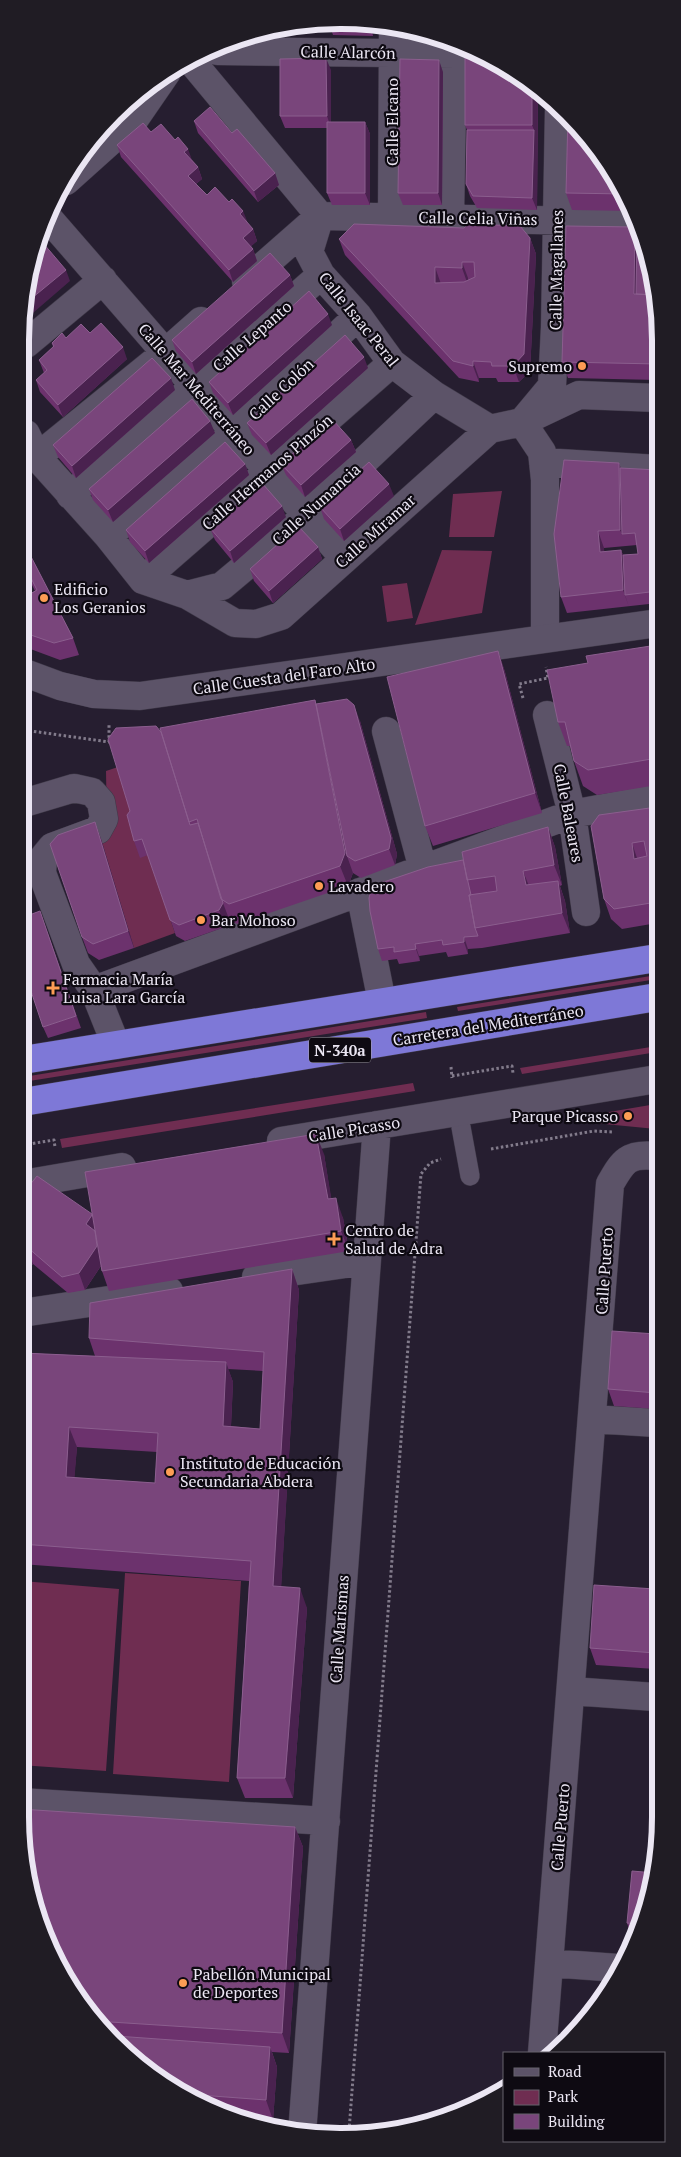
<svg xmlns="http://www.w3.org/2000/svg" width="681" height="2157" font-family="'PT Serif',serif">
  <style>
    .green { fill: #6f2d51 }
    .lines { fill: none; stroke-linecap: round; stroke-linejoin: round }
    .service-casing { stroke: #3f3948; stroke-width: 20 }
    .minor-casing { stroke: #3f3948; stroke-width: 29 }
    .tertiary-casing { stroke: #3f3948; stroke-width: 29 }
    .trunk-casing { stroke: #3f3948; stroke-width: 29 }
    .path { stroke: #827b8b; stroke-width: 3; stroke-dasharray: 2.5 2.5; stroke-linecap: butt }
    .service { stroke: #5c5368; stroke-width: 19 }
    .minor { stroke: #5c5368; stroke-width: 28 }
    .tertiary { stroke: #5c5368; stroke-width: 28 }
    .trunk { stroke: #7e78d7; stroke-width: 28 }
    .wall { fill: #6c326d; fill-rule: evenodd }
    .shaded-wall { fill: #4a224f }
    .building { fill: #79457b; stroke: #8b5e8e; fill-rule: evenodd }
    .poi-dot { fill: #fd9d54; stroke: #0e0a12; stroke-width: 2 }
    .labels { text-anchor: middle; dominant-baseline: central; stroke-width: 4.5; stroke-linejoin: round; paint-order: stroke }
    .shield { fill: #0e0a12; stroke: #a9a4b0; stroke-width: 1 }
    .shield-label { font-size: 15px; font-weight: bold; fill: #ebe6f3 }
    .street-label { font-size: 16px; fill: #ebe6f3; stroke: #0e0a12 }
    .poi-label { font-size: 16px; fill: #ebe6f3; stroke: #0e0a12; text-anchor: start }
    .rim { fill: none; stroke: #ebe6f3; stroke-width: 6 }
  </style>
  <rect width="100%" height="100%" fill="#261e30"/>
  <path class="green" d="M502 491 494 537H449L453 494Z
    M442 550 492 551 482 613 415 625Z
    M407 583 413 618 387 622 382 586Z
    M118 767 175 933 134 948 101 839 107 832 106 771Z
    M657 975V979L458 1011 457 1007Z
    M426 1012 427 1018 23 1082V1077Z
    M657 1046V1052L522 1074 520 1068Z
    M413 1083 415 1091 62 1148 60 1139Z
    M656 1104V1129L594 1123 596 1118 609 1112Z
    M125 1573 241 1581 229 1782 113 1774Z
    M22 1581 119 1589 106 1771 20 1765Z"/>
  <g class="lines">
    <g class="service-casing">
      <path id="service" d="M461 1127 470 1176"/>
    </g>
    <g class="minor-casing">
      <path id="minor" d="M218 51 478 54
        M192 62 320 216 309 252 321 275 358 316 392 363 434 395 490 429
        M66 181 134 120 167 72
        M392 217 393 26
        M450 217 453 54
        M50 220 344 558
        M246 281 320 216 635 222
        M26 344 103 280
        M26 434 37 457 108 536 143 580 187 595 235 623 256 624 281 616 490 429 522 422 579 395 658 398
        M37 457 165 353 201 321
        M543 462 658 469
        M70 495 321 275
        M108 536 235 432 358 316
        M143 580 392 363
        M187 595 222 586 307 515 434 395
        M545 638V480L542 452 522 422 552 386 555 327 559 108
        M547 715 572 814 586 912
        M386 731 423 869
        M24 803 74 788 92 792 101 802 104 819 98 830 52 847 43 858 42 873 76 964 94 990 116 1045
        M360 892 382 1002
        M94 990 572 814 657 798
        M281 1141 657 1079
        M23 1184 122 1167
        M256 1277 366 1261
        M22 1313 169 1291
        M592 1419 656 1423
        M571 1691 655 1697
        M20 1802 326 1821
        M549 1963 618 1968
        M542 2053 610 1184C623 1161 628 1153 656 1156
        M302 2134 377 1125"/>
    </g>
    <g class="tertiary-casing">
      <path id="tertiary" d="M25 673 60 686 94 694 140 696 658 623"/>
    </g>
    <g class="trunk-casing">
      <path id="trunk" d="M23 1060 657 958
        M23 1102 657 997"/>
    </g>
    <path class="path" d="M523 698 519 684 548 678 546 667
      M24 730 109 742V725
      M451 1067 452 1078
      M452 1076 512 1066 513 1073
      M23 1145 54 1140 55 1147
      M491 1149 594 1131 613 1132
      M349 2131 421 1174 430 1163 441 1159"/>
    <use href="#service" class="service"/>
    <use href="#minor" class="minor"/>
    <use href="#tertiary" class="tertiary"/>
    <use href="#trunk" class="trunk"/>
  </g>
  <path class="wall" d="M278 26 280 36 256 35Z
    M330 26H373V36L333 35Z
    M404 26 433 37H408Z
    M331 70V122H365L370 134V205H332L327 193V128H285L280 116Z
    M443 72 442 205H403L398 193Z
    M538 92 537 210 477 208 470 196 466 184 467 130 465 125Z
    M568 116 628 199 632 211 572 210 566 193Z
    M194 121 232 133 275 173 279 185 258 202 198 133Z
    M151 132 192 160 198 167 202 179 196 184 207 195 247 223 253 229 257 241 251 246 253 249 257 261 233 282 121 157 117 145Z
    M635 227 658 298V380L568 378 562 362Z
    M530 238 536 254 530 371 519 382H498L496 378H479V382L459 378 345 255 339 239Z
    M290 275 294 286 196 374 176 351 172 340Z
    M332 325 233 415 213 393 209 382Z
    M90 333 127 359 63 417 40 392 36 380 44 373 39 360 53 347 52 343 66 338Z
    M368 368 271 455 252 435 247 423Z
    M175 390 76 478 58 457 53 445Z
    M215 433 113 522 93 500 89 489Z
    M351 440 356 452 305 497 286 475 281 464Z
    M619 463 620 468 658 470V603L567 613 561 597ZM637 545 638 554 623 555 621 550 604 552V548Z
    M245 464 249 475 149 563 130 542 126 530Z
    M394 496 344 541 324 519 320 507Z
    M286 517 234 563 215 540 210 528Z
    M25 545 73 638 79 655 60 660 25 647V597L35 591 32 585 25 589Z
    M318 547 322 559 273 603 254 581 250 569Z
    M657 645V785L597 795 583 786 574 761 570 746H567L558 722 588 663Z
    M498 651 505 672 542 813 433 846 425 826Z
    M315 700 316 704 360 721 397 854 395 865 361 878 353 873 348 886 237 924 229 919 225 927 185 941 176 936 148 855 140 858 134 841 130 811 161 732Z
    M657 807V923L622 929 611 919 604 899 591 826Z
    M548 827 555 847 562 885 560 886 565 901 570 933 482 948 468 949V954L448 957 446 952 419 956 420 961 399 964 397 959 382 961 378 949 463 860Z
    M101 839 134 948 99 960 88 953 82 937Z
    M40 911 81 1028 48 1038 43 1027Z
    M324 1154 331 1199 343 1218 349 1251 109 1291 102 1271 101 1266 85 1290 68 1293 33 1264 22 1275 25 1191 92 1214Z
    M292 1269 299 1290 281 1587 307 1608 293 1798H245L237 1778 249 1581 21 1564 22 1353 95 1356 89 1338ZM228 1369 263 1371 260 1429 231 1426 233 1382ZM77 1447 157 1452 155 1483 74 1478Z
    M656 1334V1409L614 1406 608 1389Z
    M655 1589V1669L596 1665 590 1648Z
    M295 1827 303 1847 289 2053 272 2052 277 2067 273 2120 245 2118 198 2104 100 2028 44 1939Z
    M655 1879 632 1935H631L627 1923Z"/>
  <path class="shaded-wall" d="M278 26H280V36L276 27Z
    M369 26H373V36Z
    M326 58 331 70V128L327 116Z
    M439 60 443 72 442 205 438 193Z
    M532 87 538 92 537 210 532 198 534 130 532 125Z
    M365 122 370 134V205L365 193Z
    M188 149 192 160 184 152Z
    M198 167 202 179 192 187 188 176Z
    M275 173 279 185 258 202 254 191Z
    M243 211 248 223 240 214Z
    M635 227 641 244 640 299 634 294Z
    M253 229 257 241 247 250 243 238Z
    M530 238 536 254 530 371 519 382 513 366Z
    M253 249 257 261 233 282 229 270Z
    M462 262 468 278V285L462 268Z
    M435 267 441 284 435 283Z
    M66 270 70 281 26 319V303Z
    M290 275 294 286 196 374 192 362Z
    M328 314 332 325 233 415 228 403Z
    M123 347 127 359 63 417 58 405Z
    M364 357 368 368 271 455 266 443Z
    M473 361 479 378V382L473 366Z
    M171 378 175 390 76 478 72 466Z
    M210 421 215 433 113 522 108 510Z
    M351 440 356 452 305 497 301 485Z
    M619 463 625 480 622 534 620 530Z
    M245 464 249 475 149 563 145 551Z
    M389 484 394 496 344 541 340 529Z
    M282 506 286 517 234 563 230 551Z
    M598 531 604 548 606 569 600 552Z
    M318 547 322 559 273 603 269 591Z
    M621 550 627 567 625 595 629 607 623 590Z
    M498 651 505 672 542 813 535 793Z
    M315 700 322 720 347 856 353 873 348 886 340 866Z
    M354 705 360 721 397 854 395 865 389 849Z
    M95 822 101 839 134 948 128 931Z
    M548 827 555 847 562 885 554 865Z
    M632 843 639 864 634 859Z
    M523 871 531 891 526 885Z
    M558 881 565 901 570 933 562 913Z
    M223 903 229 919 225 927 219 910Z
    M464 937 468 949V954L464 942Z
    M415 944 419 956 420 961 416 949Z
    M316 1134 324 1154 335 1220 328 1199Z
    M336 1198 343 1218 349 1251 341 1231Z
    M93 1214 104 1261 85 1290 79 1273 86 1224Z
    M27 1247 33 1264 22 1275V1252Z
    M292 1269 299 1290 280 1606 273 1586Z
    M226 1362 233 1382 230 1446 223 1426Z
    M69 1427 77 1447 73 1497 66 1477Z
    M300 1588 307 1608 293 1798 285 1778Z
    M295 1827 303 1847 289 2053 282 2033Z
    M270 2047 277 2067 273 2120 266 2100Z"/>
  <path class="building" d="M465 56H483L500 63 532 87V125H465Z
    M326 58 327 116H280V59Z
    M400 59 439 60 438 193H398Z
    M210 107 232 133 237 129 275 173 254 191 194 121Z
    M568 116 625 194 566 193Z
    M327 122H365V193H327Z
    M143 123 151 132 161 124 175 140 178 137 188 149 184 152 198 167 188 176 207 195 215 187 229 202 232 199 243 211 240 214 253 229 243 238 253 249 229 270 117 145Z
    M467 130H534L532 198 473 196 466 184Z
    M354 224 464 228 468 224 520 226 530 238 524 354 513 366H492L491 362 473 361V366L453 361 339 239ZM462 262H474L475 277 464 282 435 283V267L462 268Z
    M566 226 635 227 634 294 657 295 658 298V364L562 362Z
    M637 232H638L657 295 636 294Z
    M43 243 66 270 26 303V278L39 246Z
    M270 253 290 275 192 362 172 340Z
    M309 291 328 314 228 403 209 382Z
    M101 323 123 347 58 405 36 380 47 370 39 360 54 346 52 343 62 333 66 338 81 324 90 333Z
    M345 335 364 357 266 443 247 423Z
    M152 358 171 378 72 466 53 445Z
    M192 399 210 421 108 510 89 489Z
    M332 419 351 440 301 485 281 464Z
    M225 442 245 464 145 551 126 530Z
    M564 460 619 463 620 530 598 531 600 552 621 550 623 590 561 597 554 534Z
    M369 462 389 484 340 529 320 507Z
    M620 468 658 470V591L625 595 623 555 638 554 635 533 622 534Z
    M262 483 282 506 230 551 210 528Z
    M298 526 318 547 269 591 250 569Z
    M25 545 73 638 54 643 25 633V597L37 590 26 568 25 569Z
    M657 645V758L588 770 574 761 565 722H558L547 670 588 663 586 656Z
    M498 651 535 793 425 826 387 677Z
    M347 699 354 705 391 838 389 849 355 861 347 856 316 704Z
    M315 700 345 853 340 866 229 904 221 899 197 819 189 822 160 728Z
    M156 726 161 732 190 825 198 823 223 903 219 910 179 925 170 920 142 839 134 841 127 815 130 811 108 739 116 728Z
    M657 807V902L614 909 604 899 591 826 599 815ZM644 841 647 856 634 859 632 843Z
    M95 822 128 931 93 944 82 937 50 844 58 835Z
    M548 827 554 865 523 871 526 885 558 881 562 913 475 928 469 895 497 891 495 876 467 880 462 852Z
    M463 860 471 895H469L475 928 478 936 464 937V942L443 945 442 940 415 944 416 949 394 952V947L378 949 370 911 369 898 372 886 428 867Z
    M40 911 76 1016 43 1027 23 967 24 917Z
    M316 1134 328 1199 336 1198 341 1231 102 1271 85 1172Z
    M37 1176 92 1214V1215L86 1224 95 1231 97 1246 79 1273 62 1277 27 1247 22 1252 23 1190 25 1191Z
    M292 1269 273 1586 300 1588 285 1778H237L251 1561 21 1544 22 1353 226 1362 223 1426 260 1429 264 1352 89 1338 90 1303ZM69 1427 158 1433 155 1483 66 1477Z
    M612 1331 656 1334V1393L608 1389Z
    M594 1585 655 1589V1653L590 1648Z
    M20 1809 295 1827 282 2033 95 2021 44 1939 20 1816Z
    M632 1871 655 1873V1879L636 1924 627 1923Z
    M116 2036 270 2047 266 2100 186 2094 116 2040Z"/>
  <g class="poi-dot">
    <circle cx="582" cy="366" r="5"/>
    <circle cx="44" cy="598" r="5"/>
    <circle cx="319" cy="886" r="5"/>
    <circle cx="201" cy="920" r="5"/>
    <path d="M50.5 980.5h5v5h5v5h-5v5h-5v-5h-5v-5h5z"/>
    <circle cx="628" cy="1116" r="5"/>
    <path d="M331.5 1231.5h5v5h5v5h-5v5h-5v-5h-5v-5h5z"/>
    <circle cx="170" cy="1472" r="5"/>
    <circle cx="183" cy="1983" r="5"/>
  </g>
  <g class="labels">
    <rect class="shield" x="309" y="1037.5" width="62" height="25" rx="4"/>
    <g class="shield-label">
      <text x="340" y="1050">N-340a</text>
    </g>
    <g class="street-label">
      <text transform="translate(348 52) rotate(1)">Calle Alarcón</text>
      <text transform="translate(392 122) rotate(-90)">Calle Elcano</text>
      <text transform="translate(478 218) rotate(1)">Calle Celia Viñas</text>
      <text transform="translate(556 270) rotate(-89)">Calle Magallanes</text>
      <text transform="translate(359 319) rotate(51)">Calle Isaac Peral</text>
      <text transform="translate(252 336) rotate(-41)">Calle Lepanto</text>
      <text transform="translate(197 389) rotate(49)">Calle Mar Mediterráneo</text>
      <text transform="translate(281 389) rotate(-43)">Calle Colón</text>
      <text transform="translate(267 472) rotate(-41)">Calle Hermanos Pinzón</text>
      <text transform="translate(316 504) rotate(-42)">Calle Numancia</text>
      <text transform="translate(375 531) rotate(-42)">Calle Miramar</text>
      <text transform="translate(284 676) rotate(-8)">Calle Cuesta del Faro Alto</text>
      <text transform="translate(569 813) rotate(79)">Calle Baleares</text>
      <text transform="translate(488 1025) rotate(-9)">Carretera del Mediterráneo</text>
      <text transform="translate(354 1129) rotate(-9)">Calle Picasso</text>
      <text transform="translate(604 1271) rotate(-86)">Calle Puerto</text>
      <text transform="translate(339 1629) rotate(-86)">Calle Marismas</text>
      <text transform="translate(560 1827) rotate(-85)">Calle Puerto</text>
    </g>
    <g class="poi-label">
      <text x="572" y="366" text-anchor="end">Supremo</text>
      <text x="54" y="589">Edificio<tspan x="54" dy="18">Los Geranios</tspan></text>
      <text x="329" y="886">Lavadero</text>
      <text x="211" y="920">Bar Mohoso</text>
      <text x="63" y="979">Farmacia María<tspan x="63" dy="18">Luisa Lara García</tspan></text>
      <text x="618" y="1116" text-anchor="end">Parque Picasso</text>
      <text x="345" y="1230">Centro de<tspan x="345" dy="18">Salud de Adra</tspan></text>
      <text x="180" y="1463">Instituto de Educación<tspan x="180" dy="18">Secundaria Abdera</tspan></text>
      <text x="193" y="1974">Pabellón Municipal<tspan x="193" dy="18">de Deportes</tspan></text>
    </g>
  </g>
  <path d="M0 0H681V2157H0ZM340 29H341A311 311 0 0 1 652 340V1817A311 311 0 0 1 341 2128H340A311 311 0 0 1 29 1817V340A311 311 0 0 1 340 29Z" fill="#201c24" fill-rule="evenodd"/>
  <path class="rim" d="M340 29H341A311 311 0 0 1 652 340V1817A311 311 0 0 1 341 2128H340A311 311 0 0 1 29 1817V340A311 311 0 0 1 340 29Z"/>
  <rect x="503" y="2052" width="162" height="90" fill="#0e0a12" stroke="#66626c"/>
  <rect x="514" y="2068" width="25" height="8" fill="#5c5368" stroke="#66626c"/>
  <text x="548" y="2077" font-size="15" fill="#ebe6f3">Road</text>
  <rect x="514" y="2090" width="25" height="15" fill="#6f2d51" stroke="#66626c"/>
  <text x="548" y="2102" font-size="15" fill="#ebe6f3">Park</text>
  <rect x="514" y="2114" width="25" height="15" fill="#79457b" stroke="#66626c"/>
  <text x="548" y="2127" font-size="15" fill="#ebe6f3">Building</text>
</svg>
